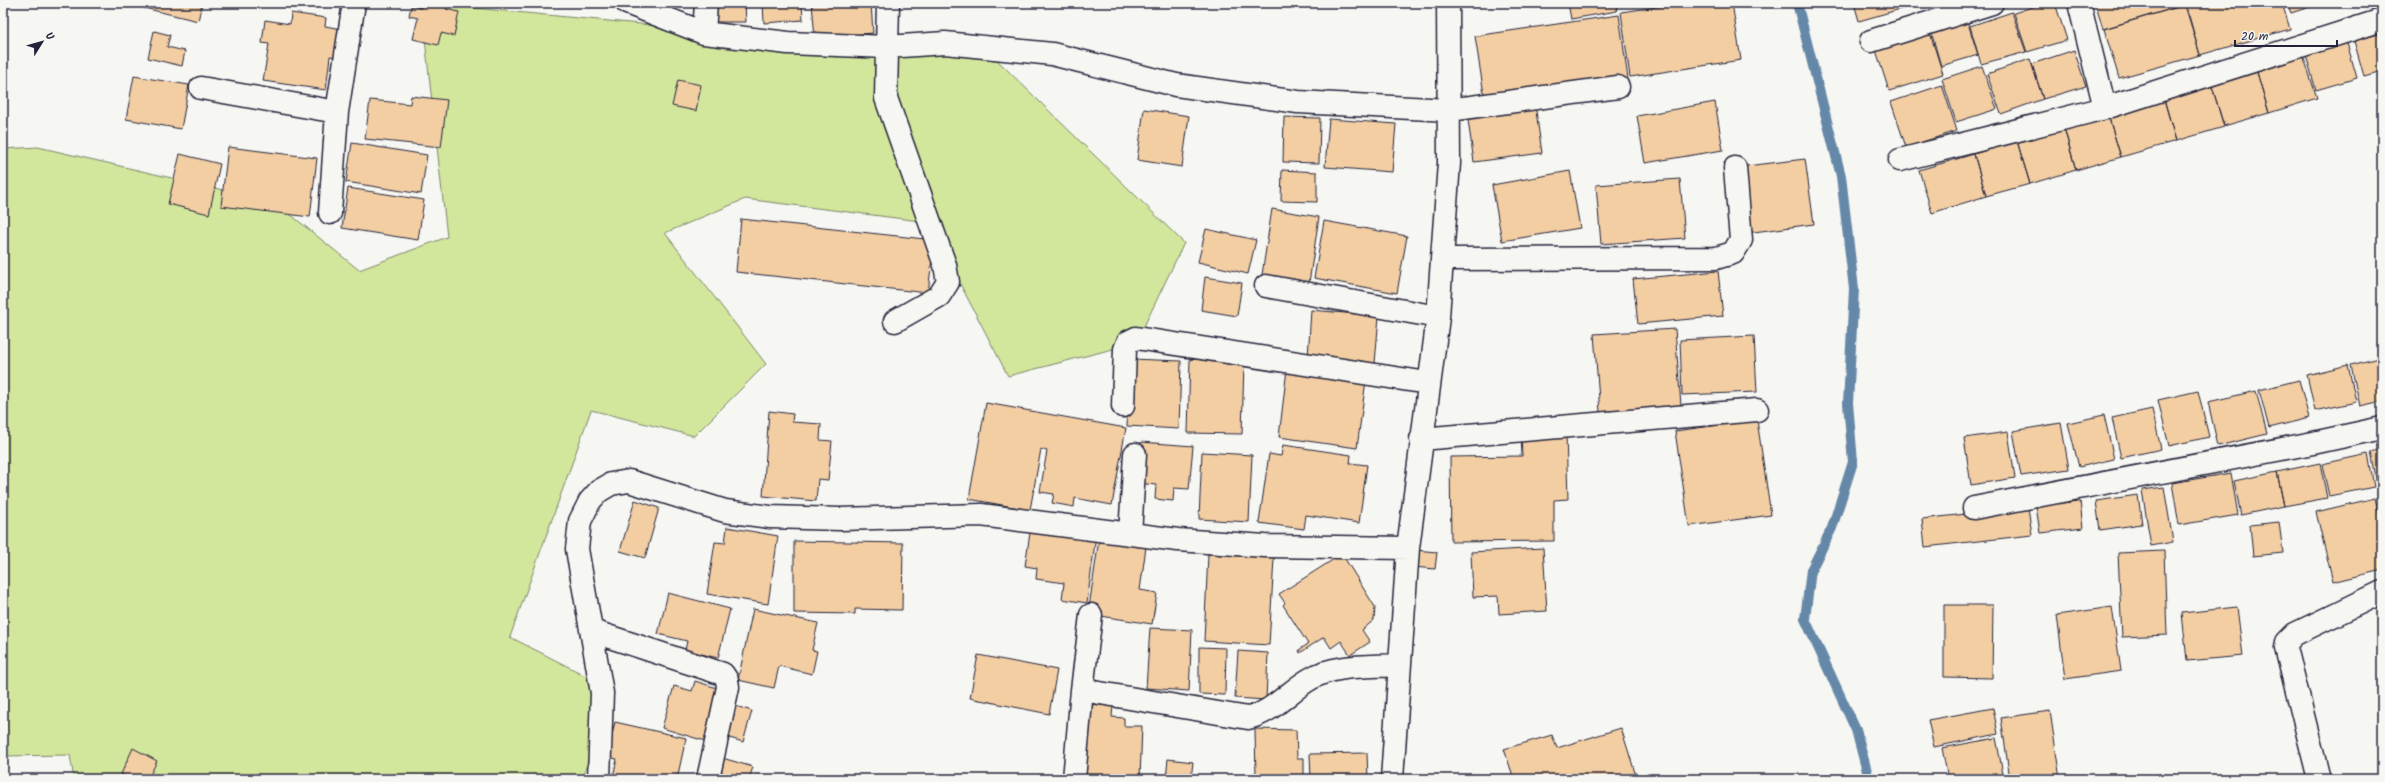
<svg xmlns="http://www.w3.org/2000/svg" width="2385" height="782" font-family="Kalam,sans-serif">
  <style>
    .green { fill: #d2e79c; stroke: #7a846c }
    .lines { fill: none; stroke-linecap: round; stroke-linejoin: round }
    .stream { stroke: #6588a9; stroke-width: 10 }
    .building { fill: #f3cea3; stroke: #22223b }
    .minor-casing { stroke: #22223b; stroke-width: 25 }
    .minor { stroke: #f6f6f2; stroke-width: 22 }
  </style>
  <rect width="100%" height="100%" fill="#f6f6f2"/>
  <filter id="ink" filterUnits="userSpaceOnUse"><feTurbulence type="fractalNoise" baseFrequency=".025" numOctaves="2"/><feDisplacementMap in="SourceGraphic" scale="8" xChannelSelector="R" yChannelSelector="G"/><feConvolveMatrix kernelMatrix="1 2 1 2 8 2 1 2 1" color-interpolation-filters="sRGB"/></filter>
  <g filter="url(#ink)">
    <path class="green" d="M421 3 995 58 1184 243 1136 343 1008 376 928 222 745 199 665 233 766 364 694 436 591 410 510 637 606 686 583 779H74L70 755 3 756V149L38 147 275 202 359 270 447 237Z"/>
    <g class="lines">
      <path class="stream" d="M1797 3 1841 176 1854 289 1848 403 1853 462 1832 528 1811 570 1805 619 1856 730 1869 779"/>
    </g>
    <path class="building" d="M141 3H202L198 21 140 7Z
      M422 3H447L446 9 459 12 454 36 441 33 438 45 413 39 418 18 409 16 411 6 421 8Z
      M715 3H745L746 22H716Z
      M763 3H802L803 20 764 23Z
      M812 3H871L873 33 815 38Z
      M1568 3H1616L1617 11 1571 19Z
      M1685 3H1732L1741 60 1630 77 1621 12Z
      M1854 3H1903L1904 8 1859 21Z
      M1903 3H1922L1904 8Z
      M2044 3H2055L2067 40 2027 52 2014 13Z
      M2095 3H2191L2103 29Z
      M2192 3H2282L2290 29 2200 55 2186 5Z
      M2287 3H2322L2291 13Z
      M2185 5 2200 55 2119 78 2104 29Z
      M2012 12 2026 52 1981 64 1970 26Z
      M291 13 326 18 325 26 342 29 337 57 330 56 326 90 263 81 269 44 262 43 265 20 290 24Z
      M1619 15 1628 79 1485 101 1475 36Z
      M1966 17 1978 55 1941 66 1930 28Z
      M1928 27 1943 74 1889 91 1874 44Z
      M154 31 170 35 167 47 185 51 182 66 148 58Z
      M2382 33V71L2364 76 2354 41Z
      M2347 43 2357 78 2316 90 2306 55Z
      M2074 50 2086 86 2043 99 2032 64Z
      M2303 55 2317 98 2269 113 2256 69Z
      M2030 59 2043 99 2001 114 1987 74Z
      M1982 66 1997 109 1956 122 1942 79Z
      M2256 69 2269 113 2224 126 2211 83Z
      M134 76 189 85 181 129 126 119Z
      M678 80 701 85 696 111 672 106Z
      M2211 83 2224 127 2176 141 2163 96Z
      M1942 85 1957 131 1906 147 1891 102Z
      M411 96 447 100 441 147 365 139 370 100 410 104Z
      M2164 99 2176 141 2121 157 2108 115Z
      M1715 102 1723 150 1645 163 1637 116Z
      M1535 104 1542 153 1474 162 1467 113Z
      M1144 109 1189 116 1182 167 1137 160Z
      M2108 115 2121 157 2076 170 2064 128Z
      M1284 117 1320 118 1319 163 1283 162Z
      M1329 119 1396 124 1392 172 1325 167Z
      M2064 128 2076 170 2030 184 2017 141Z
      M2017 141 2030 184 1986 196 1974 154Z
      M352 143 427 155 421 194 346 182Z
      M228 147 317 158 310 217 221 206Z
      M180 154 220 164 209 214 168 204Z
      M1974 154 1986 196 1932 213 1919 170Z
      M1805 159 1814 224 1746 233 1738 167Z
      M1282 170 1317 172V202L1281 201Z
      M1570 171 1580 228 1502 241 1492 185Z
      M1680 179 1685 238 1601 244 1596 185Z
      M348 188 424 200 418 240 342 228Z
      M1272 209 1319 217 1309 283 1262 275Z
      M741 219 934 240 928 293 736 272Z
      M1324 221 1407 236 1397 293 1314 278Z
      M1206 229 1256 240 1248 274 1198 262Z
      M1718 271 1723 316 1638 324 1633 279Z
      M1205 277 1242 283 1237 316 1201 310Z
      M1311 310 1379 316 1375 363 1308 358Z
      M1675 329 1681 406 1600 412 1594 334Z
      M1754 336 1757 392 1682 395 1680 340Z
      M2382 357V401L2360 406 2351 365Z
      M1130 359 1181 361 1179 429 1127 426Z
      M1190 359 1244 361 1242 434 1188 433Z
      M2348 365 2356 402 2315 411 2307 375Z
      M1287 369 1366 380 1357 448 1279 437Z
      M2299 380 2309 418 2269 428 2259 390Z
      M2198 391 2209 437 2169 446 2158 400Z
      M2256 391 2267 434 2218 446 2208 402Z
      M986 403 1126 428 1112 505 1075 498 1074 507 1052 503 1054 494 1040 492 1047 451 1041 449 1030 510 969 499Z
      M2152 409 2161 449 2121 458 2112 418Z
      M769 411 793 414 792 422 821 424 820 440 832 441 828 480 818 479 816 501 763 496Z
      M2104 415 2114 459 2079 467 2068 423Z
      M1757 420 1771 515 1689 526 1675 431Z
      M2061 423 2069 469 2021 476 2013 431Z
      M2008 432 2015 478 1971 485 1964 438Z
      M1566 434 1568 499 1554 500V541L1451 542 1450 457 1522 456 1521 435Z
      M1141 442 1193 446 1189 489 1174 488 1173 501 1155 499 1156 485 1137 483Z
      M1283 445 1351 455 1350 463 1367 465 1359 523 1306 515 1304 529 1259 523 1269 454 1281 456Z
      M2382 449V489L2378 490 2371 452Z
      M1202 452 1252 455 1249 522 1199 519Z
      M2368 454 2374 487 2329 496 2322 464Z
      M2320 463 2327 498 2284 506 2277 472Z
      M2277 472 2284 506 2241 515 2234 481Z
      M2231 473 2238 515 2179 525 2172 483Z
      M2164 487 2173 542 2151 546 2142 490Z
      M2138 495 2142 524 2100 530 2096 501Z
      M2375 498 2382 526V570L2333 582 2316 512Z
      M635 500 659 508 645 558 620 551Z
      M2080 501 2083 528 2040 533 2036 506Z
      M2028 507 2032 535 1925 547 1922 519Z
      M2279 522 2283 553 2253 556 2250 525Z
      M1031 526 1096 535 1087 603 1062 599 1064 583 1036 579 1037 568 1025 566Z
      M727 527 778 536 768 604 707 594 715 542 725 543Z
      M1100 532 1147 540 1140 590 1157 593 1152 624 1088 614Z
      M794 541 903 543 902 610 855 609V614L794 613Z
      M1543 548 1547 611 1499 614 1498 596 1473 597 1471 552Z
      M1415 550 1437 552 1435 569 1413 567Z
      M2164 551 2167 635 2122 637 2118 553Z
      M1208 554 1274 558 1269 645 1204 641Z
      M1342 554 1375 607 1374 620 1362 630 1370 642 1350 655 1341 641 1331 648 1324 637 1300 653 1299 650 1308 644 1283 605 1285 603 1279 594Z
      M668 593 730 609 718 658 685 650 687 641 658 634Z
      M1944 605H1993L1992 678 1944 677Z
      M2112 607 2121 671 2065 679 2057 615Z
      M2237 607 2243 656 2187 661 2182 613Z
      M753 609 818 623 812 650 817 651 812 674 779 666 774 688 738 680Z
      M1150 628 1192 630 1189 691 1146 688Z
      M1199 647 1226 648 1225 695 1199 694Z
      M1238 651 1268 653 1266 700 1235 698Z
      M978 655 1057 670 1049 714 970 698Z
      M695 681 720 689 705 741 662 728 674 686 692 691Z
      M1088 704 1113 706 1112 717 1124 718V726H1142L1140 779H1085Z
      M732 705 752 711 743 742 723 736Z
      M1993 708 1998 734 1934 747 1928 720Z
      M2050 711 2060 779H2010L2001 718Z
      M615 722 686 738 677 779H623L613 777 617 759 607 757Z
      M1621 728 1637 779H1514L1504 749 1552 735 1557 748Z
      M1255 729 1296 730 1297 758H1304V779H1256Z
      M1996 738 2004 779H1948L1942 748Z
      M133 748 157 761 148 779H131L121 774Z
      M1367 753 1368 779H1311L1310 754Z
      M719 757 753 767 749 779H712Z
      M1168 759 1193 762 1191 779H1166Z
      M756 775 775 779H755Z"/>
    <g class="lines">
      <g class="minor-casing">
        <path id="minor" d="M627 3 704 33 788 43 887 47 945 43 1052 54 1176 85 1298 102 1449 110 1618 87
          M888 3 886 98 945 265 948 282 939 296 895 321
          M2079 3 2105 108
          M704 33 706 3
          M1871 41 1992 3
          M201 88 337 112
          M1900 160 2105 108 2382 20
          M330 213 337 112 354 3
          M1442 259 1716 258 1733 253 1741 240 1735 168
          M1266 286 1438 317
          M1123 406 1125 349 1128 342 1136 338 1428 383
          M1421 439 1757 410
          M1974 508 2313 443 2382 428
          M1130 534 1135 454
          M592 631 723 674 727 680 728 687 708 779
          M1082 690 1091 615
          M599 779 602 693 577 549 580 521 590 501 599 491 611 484 629 481 725 511 770 517 840 519 981 515 1178 540 1265 546 1408 548
          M1074 779 1082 690 1248 718C1272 713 1289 691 1310 679 1334 664 1371 667 1398 665
          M1392 779 1408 548 1438 317 1442 259 1449 163 1448 3
          M2319 779 2286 648 2287 642 2295 634 2382 592"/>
      </g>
      <use href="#minor" class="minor"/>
    </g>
  </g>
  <rect width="2385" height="782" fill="none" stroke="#f6f6f2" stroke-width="16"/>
  <rect x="8" y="8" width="2369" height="766" fill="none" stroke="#22223b" stroke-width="1.5" filter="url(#ink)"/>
  <g transform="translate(42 42) rotate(53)" stroke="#f6f6f2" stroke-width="3" paint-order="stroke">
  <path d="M0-3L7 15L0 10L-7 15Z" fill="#22223b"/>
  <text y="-6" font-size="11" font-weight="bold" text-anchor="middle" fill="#22223b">U</text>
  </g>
  <path d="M2235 40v6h102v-6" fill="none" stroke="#22223b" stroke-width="2"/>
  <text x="2241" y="40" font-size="12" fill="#22223b" stroke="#f6f6f2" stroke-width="3" paint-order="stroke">20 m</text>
</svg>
